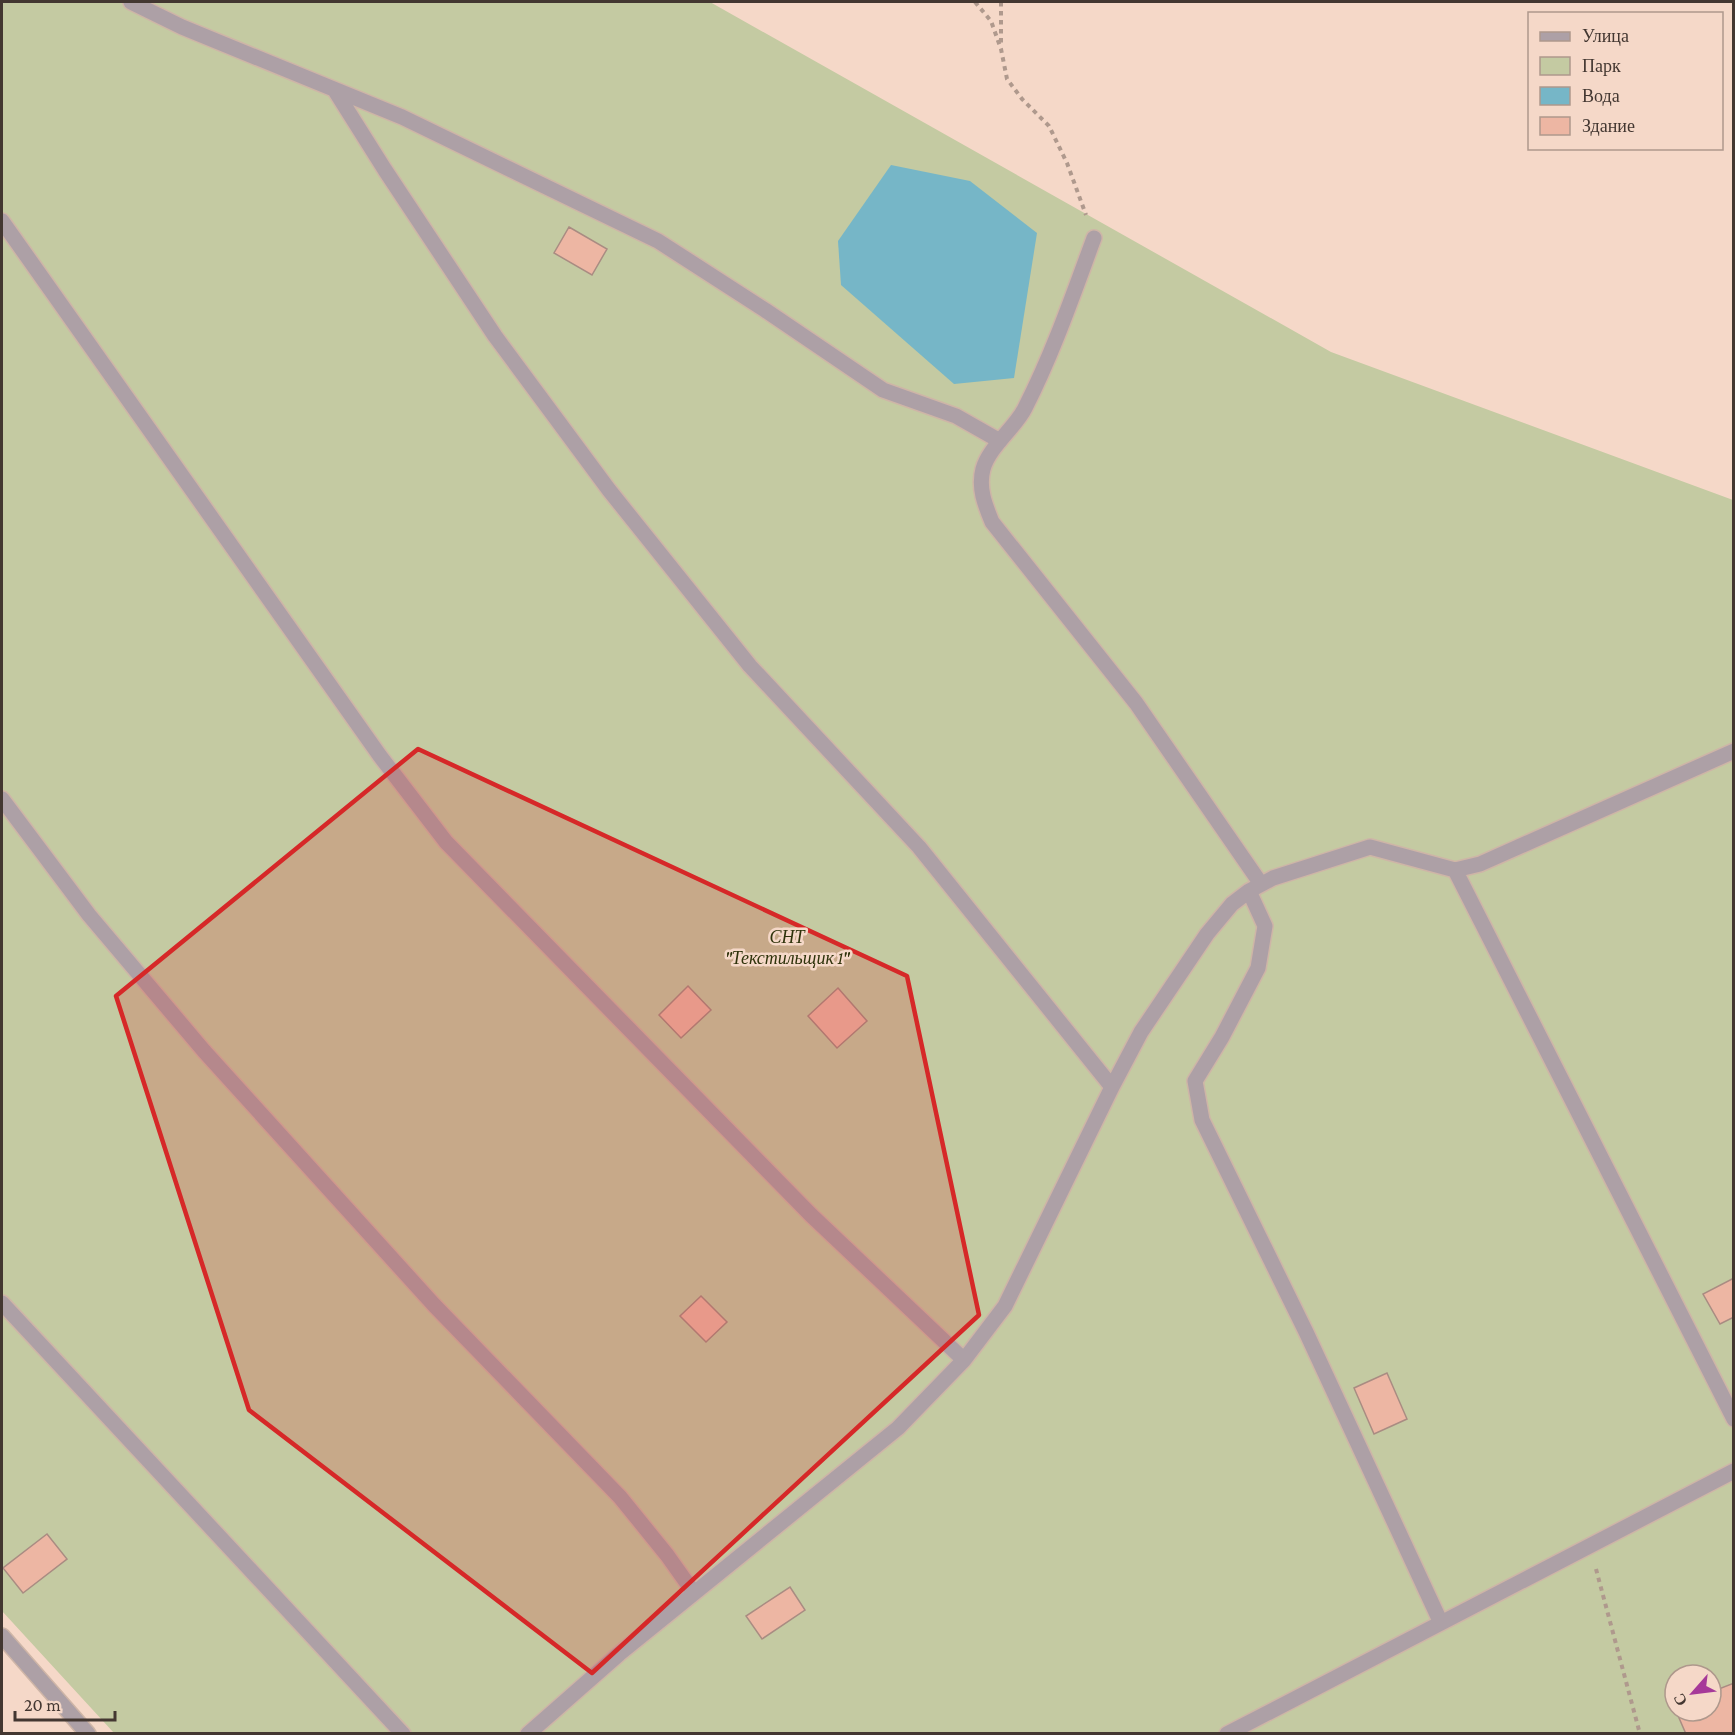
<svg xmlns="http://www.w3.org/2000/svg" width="1735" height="1735" font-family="'Crimson Pro',serif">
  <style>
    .green { fill: #c4caa2; fill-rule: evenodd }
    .water { fill: #76b6c7 }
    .building { fill: #edb6a3; stroke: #a98c82; stroke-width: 1.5 }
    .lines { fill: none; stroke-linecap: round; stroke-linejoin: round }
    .minor-casing { stroke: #ceb5a7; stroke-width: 18 }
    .path { stroke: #af998d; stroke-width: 4; stroke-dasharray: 4.5 4.5; stroke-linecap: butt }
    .minor { stroke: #ada0a6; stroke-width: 15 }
    .marked { fill: #d62828; fill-opacity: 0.2; stroke: #d62828; stroke-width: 4.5; stroke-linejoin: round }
    .labels { text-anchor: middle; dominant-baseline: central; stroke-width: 5; stroke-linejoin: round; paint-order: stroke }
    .park-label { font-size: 18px; font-style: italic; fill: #2f330b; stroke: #f5d8c8 }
  </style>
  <rect width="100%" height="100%" fill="#f5d8c8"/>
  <path class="green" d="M2 2H710L1331 352 1733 500V1733H114L2 1611ZM1675 1675H1711V1711H1675Z"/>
  <path class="water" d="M891 165 970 181 1037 233 1014 378 954 384 841 285 838 241Z"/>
  <path class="building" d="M569 227 607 249 592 275 554 253Z
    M688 986 711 1010 681 1038 659 1015Z
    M838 988 867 1021 837 1048 808 1016Z
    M1734 1278V1317L1720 1324 1703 1294Z
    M701 1296 727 1322 706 1342 680 1316Z
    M1387 1373 1407 1419 1374 1434 1354 1388Z
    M47 1534 67 1559 23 1593 3 1568Z
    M790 1587 805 1610 762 1639 746 1616Z
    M1734 1683V1734H1686L1676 1711H1711V1692Z"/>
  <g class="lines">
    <g class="minor-casing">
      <path id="minor" d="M131 2 182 27 402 117 658 241 765 310 883 390 956 416 1000 441
        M334 89 385 170 495 336 609 490 750 666 919 847 1112 1087
        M2 221 380 756 446 842 811 1215 964 1360
        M1094 238C1073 295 1053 353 1025 408 1015 428 989 447 983 469 978 488 985 505 992 522L1136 703 1261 884
        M2 799 89 915 204 1051 434 1305 620 1497 667 1555 694 1593
        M1455 870 1734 1419
        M1249 891 1265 926 1258 968 1222 1037 1195 1081 1202 1120 1306 1332 1441 1623
        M2 1303 403 1734
        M2 1636 88 1734
        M528 1734 619 1654 898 1428 964 1360 1005 1306 1112 1087 1141 1032 1207 934 1232 904 1249 891 1273 878 1370 847 1455 870 1480 864 1734 751
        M1227 1734 1734 1471"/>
    </g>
    <path class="path" d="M975 2 991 21 1001 49 1007 79 1022 99 1049 126 1067 163 1086 215
      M1001 2V45
      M1596 1569 1640 1734"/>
    <use href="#minor" class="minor"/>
  </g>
  <path class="marked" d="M418 749 907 976 979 1315 592 1673 249 1410 116 996Z"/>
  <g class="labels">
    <g class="park-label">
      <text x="787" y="937">СНТ<tspan x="787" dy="21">"Текстильщик 1"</tspan></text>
    </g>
  </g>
  <rect width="1735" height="1735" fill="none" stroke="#433731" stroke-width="6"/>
  <rect x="1528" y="12" width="195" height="138" fill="#f5d8c8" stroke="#ae988c" stroke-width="1.5"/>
  <rect x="1540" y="32" width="30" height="9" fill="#ada0a6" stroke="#ae988c" stroke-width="1.5"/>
  <text x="1582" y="42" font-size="18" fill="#433731">Улица</text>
  <rect x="1540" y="57" width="30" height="18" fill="#c4caa2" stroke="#ae988c" stroke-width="1.5"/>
  <text x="1582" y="72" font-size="18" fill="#433731">Парк</text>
  <rect x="1540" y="87" width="30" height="18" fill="#76b6c7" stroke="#ae988c" stroke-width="1.5"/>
  <text x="1582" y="102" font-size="18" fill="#433731">Вода</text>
  <rect x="1540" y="117" width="30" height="18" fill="#edb6a3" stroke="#ae988c" stroke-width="1.5"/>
  <text x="1582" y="132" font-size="18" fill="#433731">Здание</text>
  <g transform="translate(1693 1693) rotate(242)"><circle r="28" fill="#f5d8c8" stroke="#ae988c" stroke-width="1.5"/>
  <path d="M0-4.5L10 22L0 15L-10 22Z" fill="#a63999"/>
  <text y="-9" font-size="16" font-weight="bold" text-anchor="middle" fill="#433731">С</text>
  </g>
  <path d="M15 1711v9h100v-9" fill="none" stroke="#433731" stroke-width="3"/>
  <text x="24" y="1711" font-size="18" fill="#433731" stroke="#f5d8c8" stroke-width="4.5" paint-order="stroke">20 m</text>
</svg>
